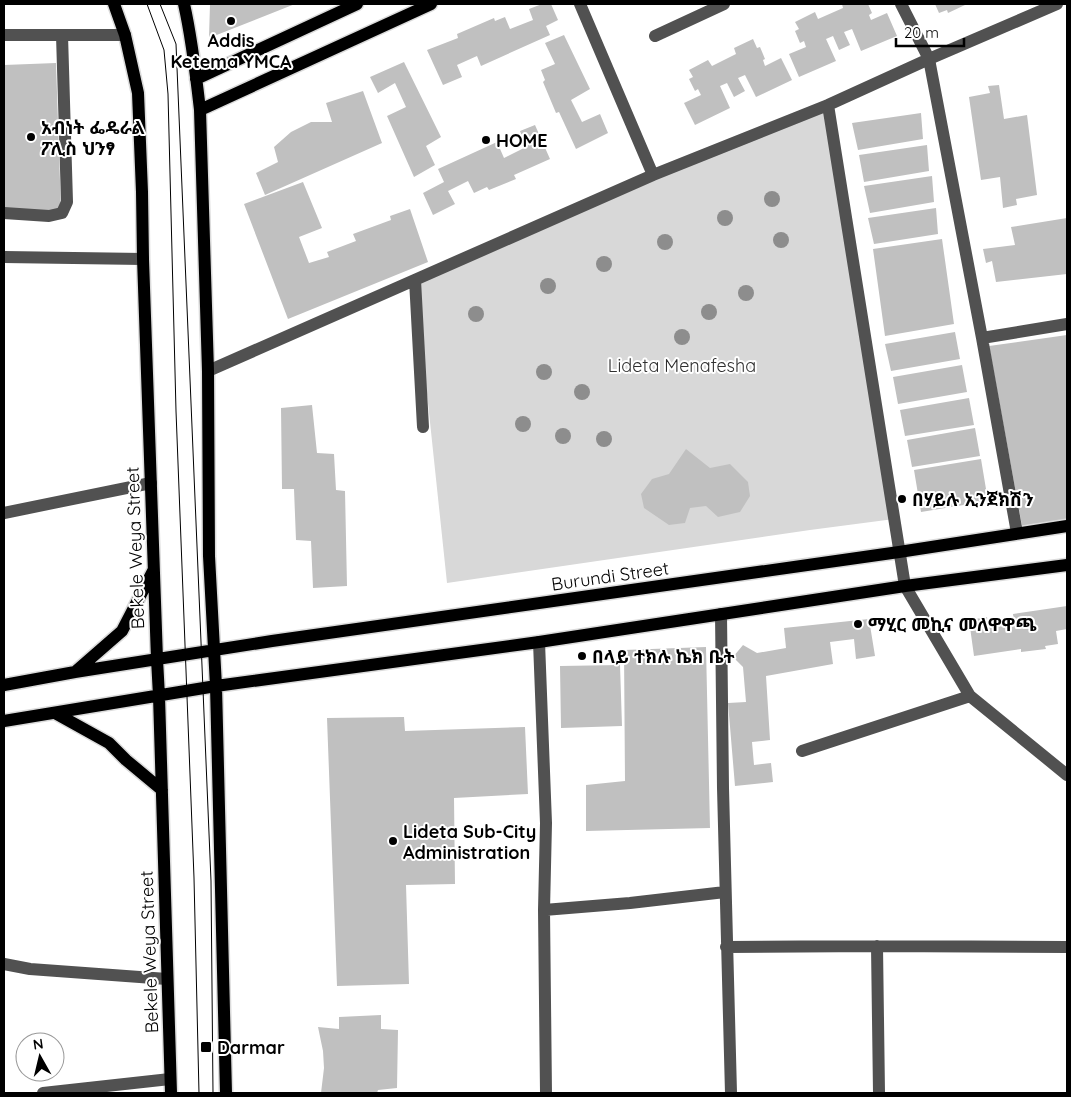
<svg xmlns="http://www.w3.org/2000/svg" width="1071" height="1097" font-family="Quicksand,'Noto Sans Ethiopic',sans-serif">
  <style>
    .green { fill: #d8d8d8 }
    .building { fill: #c0c0c0 }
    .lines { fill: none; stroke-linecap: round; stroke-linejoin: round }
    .major-casing { stroke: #dbdbdb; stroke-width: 15 }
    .minor { stroke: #515151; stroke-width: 12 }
    .major { stroke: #000; stroke-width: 12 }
    .tram { stroke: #000; stroke-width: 1 }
    .tree { fill: #8d8d8d }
    .poi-dot { fill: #000; stroke: #fff; stroke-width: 2 }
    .labels { text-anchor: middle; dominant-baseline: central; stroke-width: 4; stroke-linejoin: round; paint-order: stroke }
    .poi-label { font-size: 18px; font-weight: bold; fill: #000; stroke: #fff; text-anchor: start }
    .park-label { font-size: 18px; fill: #2f2f2f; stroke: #fff }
    .street-label { font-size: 18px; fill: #000; stroke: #fff }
  </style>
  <rect width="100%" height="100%" fill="#fff"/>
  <path class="green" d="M828 105 894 519 810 530 447 583 415 280Z"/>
  <path class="building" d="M210 4H295L209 38Z
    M542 4H551L558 20 546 26 550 35 481 66 477 56 457 65 462 77 443 85 427 50 458 38 457 34 494 18 495 21 505 17 510 29 533 20 529 9Z
    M842 4H868L872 13 869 15 871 20 887 13 897 36 861 51 852 29 844 32 850 45 839 50 833 36 826 39 836 61 799 77 789 54 806 47 804 41 800 43 795 31 799 29 795 22 815 12 818 19 843 8Z
    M935 4H965V5L948 13 947 10 939 13Z
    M564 35 590 89 571 100 582 122 600 114 608 133 576 149 559 112 556 113 543 82 545 80 541 70 555 64 545 43Z
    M753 39 757 48 760 47 765 59 763 60 765 66 781 58 792 80 756 97 745 75 738 78 745 91 734 97 727 83 720 86 730 108 695 125 684 103 701 95 698 89 695 91 689 79 693 77 689 70 708 60 712 66 736 54 734 48Z
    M404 62 441 137 426 146 435 165 414 177 387 116 406 107 395 83 378 93 370 77Z
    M56 63 61 210 4 212V65Z
    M999 85 1004 119 1027 115 1037 195 1016 199 1017 205 1003 208 1000 177 981 180 969 97 990 93 988 86Z
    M363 91 382 143 265 195 256 173 278 162 274 147 291 132 311 122H332L326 103Z
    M921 113 923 139 858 150 852 123Z
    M535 125 550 159 514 175 516 179 489 190 487 187 474 193 468 181 448 191 455 204 433 215 423 193 444 182 438 169 497 142 504 158 526 147 520 131Z
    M927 145 929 171 864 182 859 155Z
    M932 176 934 202 870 213 864 186Z
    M303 182 322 228 299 237 309 263 329 257 327 252 356 241 353 234 391 220 390 216 410 209 428 262 288 319 244 204Z
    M936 208 938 234 874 244 868 218Z
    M1067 218V274L996 282 992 261 986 263 983 249 1015 245 1011 227Z
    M942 239 954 324 885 336 873 249Z
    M955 332 960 359 891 371 885 344Z
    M1067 335V519L1022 526 989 346Z
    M962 365 967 392 898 404 893 377Z
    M969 398 974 425 905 436 900 410Z
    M312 405 317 453 334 454 336 490 345 491 347 586 313 588 311 541 296 540 294 489H282L281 408Z
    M975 428 980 456 912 467 907 440Z
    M686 449 710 468 730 464 748 482 750 496 740 512 718 517 706 506 690 508 685 523 669 525 644 508 641 494 652 479 669 474Z
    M981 459 988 501 921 512 914 470Z
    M1067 606V629L1056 631 1058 644 1045 646 1046 649 1021 652V649L974 656 969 620 987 617 988 624 1014 621 1013 614Z
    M869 619 875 656 856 659 854 639 830 642 833 664 766 676 770 740 752 742 754 765 771 763 773 782 735 786 728 703 746 702 743 667 733 657 743 645 757 653 786 648 784 628Z
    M706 647 710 828 586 831V785L625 781 624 650Z
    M620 665 622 726 561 728 560 666Z
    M404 717 405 731 525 727 528 794 454 798 455 884 406 885 409 984 337 986 327 718Z
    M381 1015V1029L398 1030 397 1088 378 1090 377 1093H321L324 1068 323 1051 318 1027 339 1029V1017Z"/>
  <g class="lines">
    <g class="major-casing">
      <path id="major" d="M114 4 125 35 138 93 142 192 143 259 157 659 159 696 171 1093
        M184 4C192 39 196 75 200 110L208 371 209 556 216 686 226 1093
        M196 79 357 4
        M200 110 431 4
        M75 672 122 631 153 571
        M4 685 75 672 272 641 899 552 1067 526
        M55 713 109 743 126 760 162 790
        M4 721 216 686 539 642 905 586 1067 565"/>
    </g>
    <path class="minor" d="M580 4 653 175
      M901 4 929 59 982 338 1017 533
      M4 35H125
      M655 36 724 4
      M828 105 905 586 970 696 1067 775
      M4 213 49 216 62 213 67 202 62 35
      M4 257 143 259
      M415 280 423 427
      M982 338 1067 324
      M208 371 653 175 828 105 929 59 1057 4
      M4 513 151 483
      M721 614 723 788 731 1093
      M539 642 546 823 544 910 546 1093
      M802 751 970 696
      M544 910 630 903 725 892
      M877 946 879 1093
      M726 947 877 946 1067 947
      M4 964 30 969 167 979
      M43 1093 170 1079"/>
    <use href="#major" class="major"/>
    <path class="tram" d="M147 4 164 50 168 94 176 411 194 878 199 1093
      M160 4 176 44 211 881 213 1093"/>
  </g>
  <g class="tree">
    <circle cx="772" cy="199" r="8"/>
    <circle cx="725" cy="218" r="8"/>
    <circle cx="781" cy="240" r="8"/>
    <circle cx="665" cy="242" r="8"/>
    <circle cx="604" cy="264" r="8"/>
    <circle cx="548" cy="286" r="8"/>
    <circle cx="746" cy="293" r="8"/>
    <circle cx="709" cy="312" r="8"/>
    <circle cx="476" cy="314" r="8"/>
    <circle cx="682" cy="337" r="8"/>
    <circle cx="544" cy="372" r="8"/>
    <circle cx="582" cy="392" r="8"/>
    <circle cx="523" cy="424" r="8"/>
    <circle cx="563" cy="436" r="8"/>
    <circle cx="604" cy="439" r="8"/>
  </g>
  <g class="poi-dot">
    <circle cx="231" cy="21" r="5"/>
    <circle cx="31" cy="137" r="5"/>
    <circle cx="486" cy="140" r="5"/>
    <circle cx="902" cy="499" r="5"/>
    <circle cx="858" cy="624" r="5"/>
    <circle cx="582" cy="656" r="5"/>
    <circle cx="393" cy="841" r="5"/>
    <rect x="200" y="1041" width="12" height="12" rx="2.5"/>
  </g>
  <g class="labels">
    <g class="poi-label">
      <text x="231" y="40" text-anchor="middle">Addis<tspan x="231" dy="21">Ketema YMCA</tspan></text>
      <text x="41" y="127">አብነት ፌዴራል<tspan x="41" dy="21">ፖሊስ ህንፃ</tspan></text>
      <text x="496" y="140">HOME</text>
      <text x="912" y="499">በሃይሉ ኢንጀክሽን</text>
      <text x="868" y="624">ማሂር መኪና መለዋዋጫ</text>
      <text x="592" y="656">በላይ ተክሉ ኬክ ቤት</text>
      <text x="403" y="831">Lideta Sub-City<tspan x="403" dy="21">Administration</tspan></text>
      <text x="217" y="1047">Darmar</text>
    </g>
    <g class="park-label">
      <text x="682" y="365">Lideta Menafesha</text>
    </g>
    <g class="street-label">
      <text transform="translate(135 548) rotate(-92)">Bekele Weya Street</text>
      <text transform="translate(610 576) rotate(-8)">Burundi Street</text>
      <text transform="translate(149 952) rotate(-92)">Bekele Weya Street</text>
    </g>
  </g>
  <rect width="1071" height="1097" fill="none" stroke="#000000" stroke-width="10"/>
  <g transform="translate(40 1057) rotate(352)"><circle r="24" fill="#ffffff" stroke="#999999"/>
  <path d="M0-4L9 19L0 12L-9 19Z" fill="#000000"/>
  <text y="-8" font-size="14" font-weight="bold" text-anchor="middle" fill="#000000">N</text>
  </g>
  <path d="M896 38v8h68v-8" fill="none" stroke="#000000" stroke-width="2.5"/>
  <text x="904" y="38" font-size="15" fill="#000000" stroke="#ffffff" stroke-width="4" paint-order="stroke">20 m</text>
</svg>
